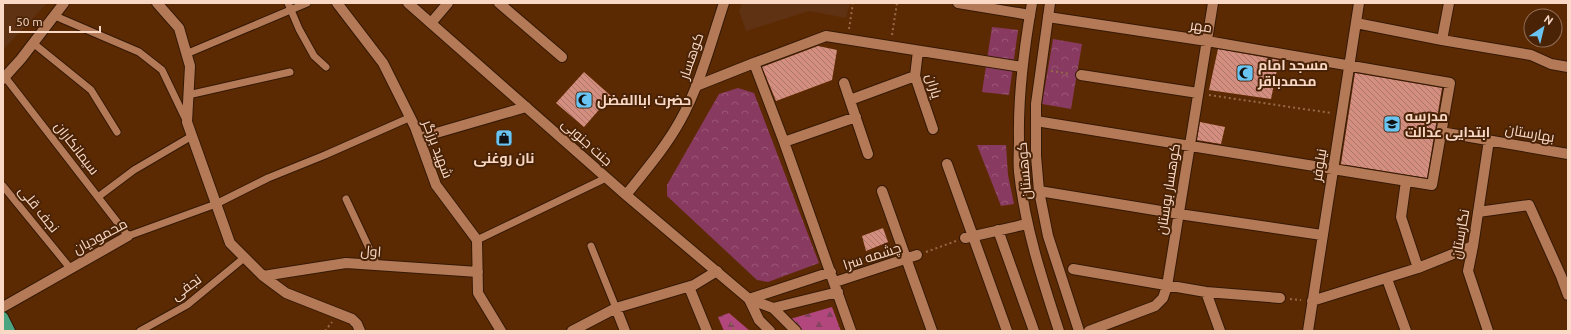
<svg xmlns="http://www.w3.org/2000/svg" width="1571" height="334" font-family="Ubuntu,Cairo,sans-serif">
  <style>
    .built { fill: #5e3213 }
    .forest { fill: url(#forest-firs) }
    .park { fill: url(#park-crowns) }
    .building { fill: url(#building-back-hatch) }
    .lines { fill: none; stroke-linecap: round; stroke-linejoin: round }
    .lane-casing { stroke: #341906; stroke-width: 9 }
    .street-casing { stroke: #341906; stroke-width: 12 }
    .secondary-casing { stroke: #341906; stroke-width: 12 }
    .primary-casing { stroke: #341906; stroke-width: 12 }
    .path { stroke: #956a49; stroke-width: 2; stroke-dasharray: 2 3; stroke-linecap: butt }
    .lane { stroke: #b47a57; stroke-width: 7 }
    .street { stroke: #b47a57; stroke-width: 10 }
    .secondary { stroke: #b47a57; stroke-width: 10 }
    .primary { stroke: #4aa580; stroke-width: 10 }
    .labels { text-anchor: middle; dominant-baseline: central; stroke-width: 4; stroke-linejoin: round; paint-order: stroke }
    .street-label { font-size: 14px; fill: #f9d9c6; stroke: #4a2307 }
    .poi-label { font-size: 14px; font-weight: bold; fill: #f9d9c6; stroke: #4a2307; text-anchor: start }
  </style>
  <defs>
    <pattern id="forest-firs" width="22" height="20" patternUnits="userSpaceOnUse"><rect width="22" height="20" fill="#b2477d"/><path d="M5 1l3.5 6h-7zM16 11l3.5 6h-7z" fill="#84445f"/></pattern>
    <pattern id="park-crowns" width="20" height="18" patternUnits="userSpaceOnUse"><rect width="20" height="18" fill="#893a60"/><path d="M2 6a3 3 0 1 1 6 0M12 15a3 3 0 1 1 6 0" fill="none" stroke="#9a5675"/></pattern>
    <pattern id="building-back-hatch" width="6" height="6" patternUnits="userSpaceOnUse"><rect width="6" height="6" fill="#d38e80"/><path d="M-1 5l2 2M0 0l6 6M5-1l2 2" fill="none" stroke="#aa776b"/></pattern>
  </defs>
  <rect width="100%" height="100%" fill="#5c2a02"/>
  <path class="built" d="M3 3H47L3 50Z
    M742 3H850L846 18 809 11 746 31 739 11Z"/>
  <path class="forest" d="M832 307 841 331H801L790 319Z
    M729 313 750 331H724L718 317Z"/>
  <path class="park" d="M992 27 1018 30 1009 95 982 92Z
    M1053 39 1082 44 1071 109 1042 104Z
    M738 88 754 93 819 263 768 282 757 280 667 196V185L719 94Z
    M977 145H1006L1008 175 1014 204 1001 206Z"/>
  <path class="building" d="M818 46 837 50 832 80 776 101 762 67Z
    M1218 49 1279 60 1271 99 1209 90Z
    M584 72 611 96 584 127 556 103Z
    M1355 73 1442 88 1427 178 1341 164Z
    M1200 122 1225 127 1221 144 1197 140Z
    M883 228 888 242 866 251 862 236Z"/>
  <g class="lines">
    <g class="lane-casing">
      <path id="lane" d="M288 3 299 29 314 56 326 67
        M55 16 139 52 162 70 186 120
        M33 43 91 90 117 132
        M186 54 307 3
        M5 77 128 236 216 204 268 178 325 155 411 117
        M188 95 290 72
        M3 186 70 268
        M98 197 134 170 192 136
        M346 199 377 265
        M477 240 606 178
        M591 246 616 308
        M140 331 187 305 244 258"/>
    </g>
    <g class="street-casing">
      <path id="street" d="M157 3 179 28 190 66 187 122 230 243 263 276 286 293 352 319 357 324 360 331
        M337 3 383 63 415 127 436 185 477 240 478 293 501 331
        M499 3 562 57
        M958 3 1030 15
        M431 23 448 3
        M1356 23 1442 40 1531 55 1551 64 1568 67
        M1442 40 1449 3
        M918 51 915 76 933 129
        M754 63 826 36 1022 67
        M1081 75 1198 93
        M844 83 868 154
        M696 86 754 63 784 142 851 331
        M850 100 915 76
        M1036 121 1432 185 1450 83 1207 41 1048 17
        M1441 132 1568 154
        M419 138 526 107
        M784 142 856 117
        M947 164 1007 331
        M1406 181 1401 217 1418 268
        M882 191 932 331
        M1039 191 1179 214 1322 235
        M1478 212 1529 205 1561 276 1568 295
        M998 230 1034 331
        M965 238 1027 224
        M1073 269 1206 292 1280 298
        M263 276 346 263 478 272
        M1387 279 1406 331
        M835 282 917 255
        M689 287 707 331
        M1206 292 1220 331
        M749 299 831 272
        M1312 301 1418 268 1473 246
        M3 307 128 236
        M616 308 625 331
        M773 308 838 292
        M572 331 616 308 694 285 717 271
        M1089 331 1155 306 1163 298 1167 286 1213 3
        M1308 331 1359 3
        M1488 331 1468 271 1473 246 1489 140"/>
    </g>
    <g class="secondary-casing">
      <path id="secondary" d="M408 3 626 195 749 299 773 308 796 331
        M1032 3C1024 48 1018 93 1019 139 1019 150 1018 161 1019 172 1025 227 1042 279 1059 331
        M1050 3 1036 104V156L1039 191 1048 236 1079 331
        M3 79 21 59 64 3
        M626 195C645 171 665 148 680 121 700 85 711 42 724 3
        M749 299 759 320 770 331"/>
    </g>
    <g class="primary-casing">
      <path id="primary" d="M3 317 10 331"/>
    </g>
    <path class="path" d="M849 29 853 3
      M892 35 897 3
      M1051 71 1070 74
      M1209 95 1331 113
      M926 252 956 241
      M1290 299 1301 300
      M731 323 735 331
      M325 331 332 322"/>
    <use href="#lane" class="lane"/>
    <use href="#street" class="street"/>
    <use href="#secondary" class="secondary"/>
    <use href="#primary" class="primary"/>
  </g>
  <defs>
    <g id="mosque-square" transform="scale(0.9)"><rect x="-9" y="-9" width="18" height="18" rx="4" fill="#69c4f1" stroke="#4a2307"/><path d="M3.5-4.9A6 6 0 1 0 3.5 4.9A5 5 0 1 1 3.5-4.9Z" fill="#111"/></g>
    <g id="school-square" transform="scale(0.9)"><rect x="-9" y="-9" width="18" height="18" rx="4" fill="#69c4f1" stroke="#4a2307"/><path d="M0-5L7-2L0 1L-7-2ZM-4 1L0 2.5L4 1V4Q0 6-4 4Z" fill="#111"/></g>
    <g id="shop-square" transform="scale(0.9)"><rect x="-9" y="-9" width="18" height="18" rx="4" fill="#69c4f1" stroke="#4a2307"/><path d="M-5-2.5h2.3a2.7 3.5 0 0 1 5.4 0H5L5.5 6h-11ZM-1.5-2.5h3a1.5 2.3 0 0 0-3 0Z" fill="#111"/></g>
  </defs>
  <g fill-rule="evenodd">
    <use href="#mosque-square" x="1245" y="73"/>
    <use href="#mosque-square" x="584" y="100"/>
    <use href="#school-square" x="1392" y="124"/>
    <use href="#shop-square" x="504" y="138"/>
  </g>
  <g class="labels">
    <g class="street-label">
      <text transform="translate(1201 26) rotate(9)">مهر</text>
      <text transform="translate(691 56) rotate(-71)">کوهسار</text>
      <text transform="translate(934 86) rotate(74)">یاران</text>
      <text transform="translate(1530 133) rotate(10)">بهارستان</text>
      <text transform="translate(587 142) rotate(42)">جنت جنوبی</text>
      <text transform="translate(77 148) rotate(52)">سیمانکاران</text>
      <text transform="translate(438 149) rotate(69)">شهید برزگر</text>
      <text transform="translate(1319 165) rotate(-81)">نیلوفر</text>
      <text transform="translate(1024 171) rotate(-95)">کوهستان</text>
      <text transform="translate(1168 189) rotate(-81)">کوهسار بوستان</text>
      <text transform="translate(39 209) rotate(51)">نجف قلی</text>
      <text transform="translate(1460 234) rotate(-80)">نگارستان</text>
      <text transform="translate(100 236) rotate(-28)">محمودیان</text>
      <text transform="translate(371 251) rotate(4)">اول</text>
      <text transform="translate(872 256) rotate(-18)">چشمه‌ سرا</text>
      <text transform="translate(186 287) rotate(-36)">نجفی</text>
    </g>
    <g class="poi-label">
      <text x="1258" y="65">مسجد امام<tspan x="1258" dy="16">محمدباقر</tspan></text>
      <text x="597" y="100">حضرت اباالفضل</text>
      <text x="1405" y="116">مدرسه<tspan x="1405" dy="16">ابتدایی عدالت</tspan></text>
      <text x="504" y="158" text-anchor="middle">نان روغنی</text>
    </g>
  </g>
  <rect width="1571" height="334" fill="none" stroke="#f9d9c6" stroke-width="8"/>
  <g transform="translate(1543 28) rotate(35)"><circle r="19" fill="#4a2307" stroke="#906c53"/>
  <path d="M0-3L7 15L0 10L-7 15Z" fill="#69c4f1"/>
  <text y="-6" font-size="11" font-weight="bold" text-anchor="middle" fill="#f9d9c6">N</text>
  </g>
  <path d="M10 26v6h90v-6" fill="none" stroke="#f9d9c6" stroke-width="2"/>
  <text x="16" y="26" font-size="12" fill="#f9d9c6" stroke="#4a2307" stroke-width="3" paint-order="stroke">50 m</text>
</svg>
